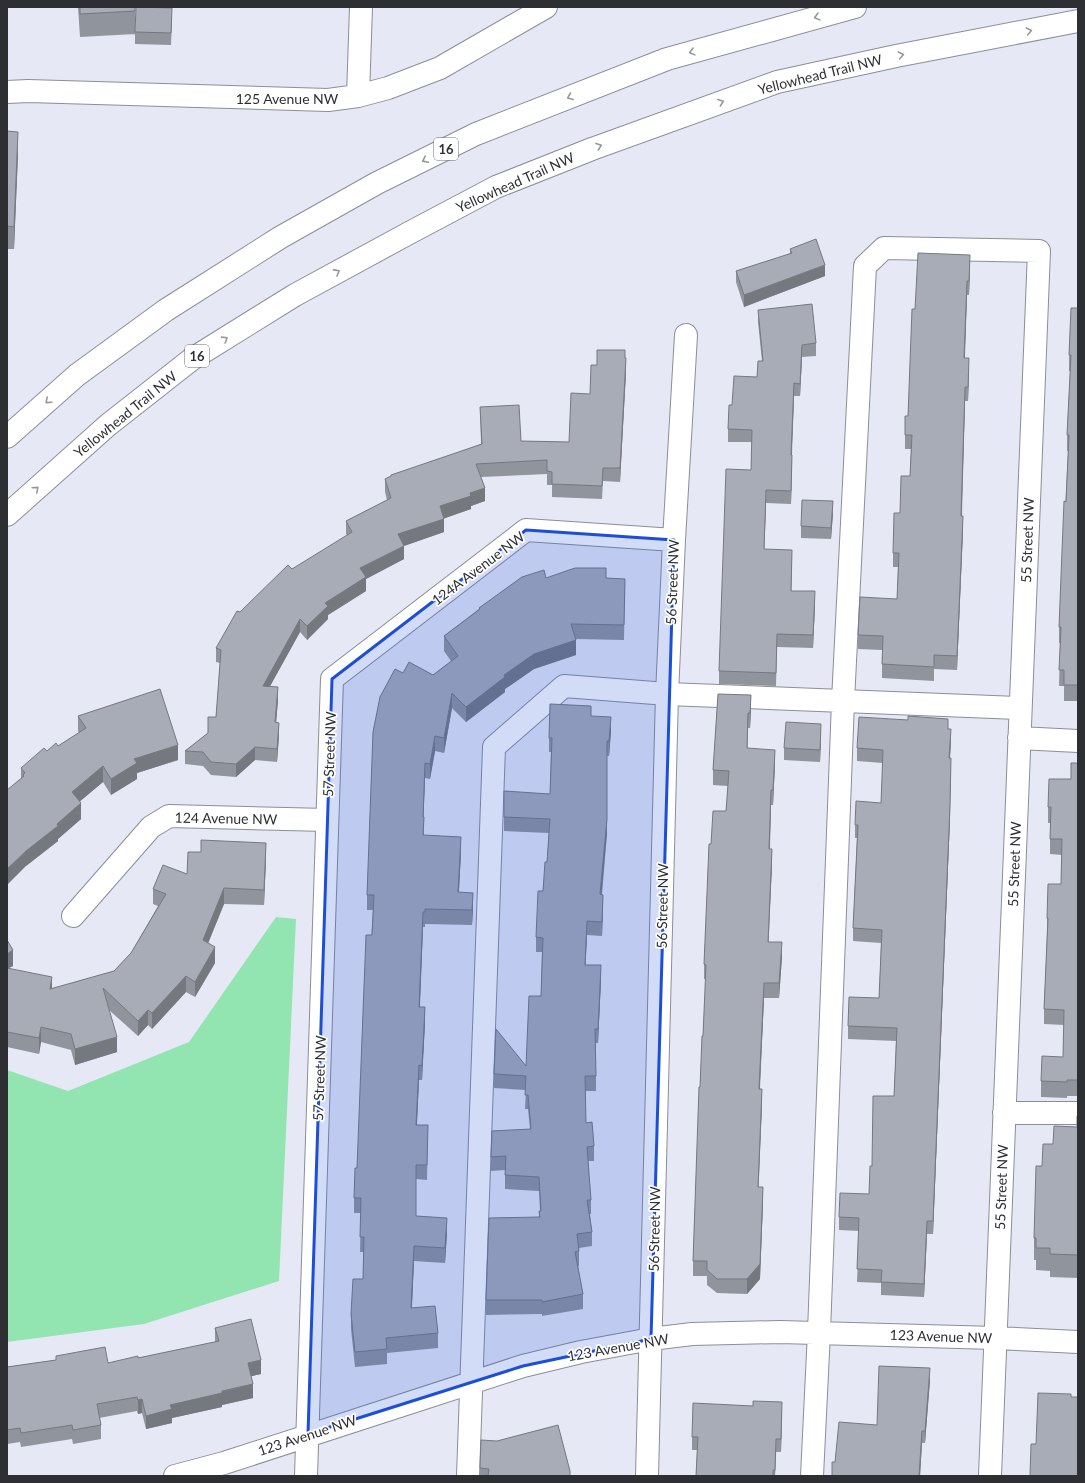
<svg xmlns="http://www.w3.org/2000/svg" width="1085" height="1483" font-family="Lato,sans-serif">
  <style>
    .green { fill: #92e5b0 }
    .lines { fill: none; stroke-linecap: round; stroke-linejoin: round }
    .minor-casing { stroke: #8a8e98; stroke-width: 24 }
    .highway-casing { stroke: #8a8e98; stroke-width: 24 }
    .minor { stroke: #fff; stroke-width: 22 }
    .highway { stroke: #fff; stroke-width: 22 }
    .wall { fill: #90949d }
    .shaded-wall { fill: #767880 }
    .building { fill: #a8acb7; stroke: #767880 }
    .oneway { stroke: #969799 }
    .marked { fill: #1d4ed8; fill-opacity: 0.2; stroke: #1d4ed8; stroke-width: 3; stroke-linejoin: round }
    .labels { text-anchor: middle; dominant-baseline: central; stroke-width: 3.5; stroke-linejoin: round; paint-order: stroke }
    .shield { fill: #fff; stroke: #6c6d70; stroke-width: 1 }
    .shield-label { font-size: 13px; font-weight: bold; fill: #2d2f33 }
    .street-label { font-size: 14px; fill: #2d2f33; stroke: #fff }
  </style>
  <rect width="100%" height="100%" fill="#e6e9f5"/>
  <path class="green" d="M276 917 296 919 279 1281 144 1324 7 1342V1070L68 1091 189 1042Z"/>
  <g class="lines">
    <g class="minor-casing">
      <path id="minor" d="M7 92 28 91 328 100 358 96 388 88 440 68 546 7
        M358 96 361 7
        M1019 738 1078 741
        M73 916 151 827 169 816 327 820
        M1004 1113H1078
        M175 1476 224 1463 523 1366 581 1352 651 1339 692 1334 780 1332 995 1338 1078 1342
        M306 1476 332 679 526 530 674 540
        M468 1476 494 747 564 686 667 694 1020 708
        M647 1476 667 694 674 540 686 335
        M812 1476 819 1332 843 701 865 266 884 248 1039 251 990 1476"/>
    </g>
    <g class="highway-casing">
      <path id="highway" d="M7 437 77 375 166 310 281 237 377 183 476 134 667 59 855 7
        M7 515 108 425 192 359 295 295 411 232 496 187 592 149 777 82 896 56 1078 21"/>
    </g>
    <use href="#minor" class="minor"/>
    <use href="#highway" class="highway"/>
  </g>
  <path class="wall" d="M78 7H135V34L80 37Z
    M172 20 171 45 135 44V32Z
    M7 131 18 154 14 249H7Z
    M790 249 825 276 744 307 736 282V271L790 254Z
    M970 269 969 295H967L965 358 969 372 968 401H965L962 516 963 530 957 670 934 669V681L882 678V650L858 649V635L897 599 898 567H893V553L900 513 910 476 911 449H905V435L908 416 915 309Z
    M1078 308V701H1064V686H1059L1060 643H1059V627L1068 451H1067V435L1070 371H1069V355Z
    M758 310 816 343V356L802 357 800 396H794L792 455V468L791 504 766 503 764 549 792 562 791 591 815 604 813 648 777 647 776 686 719 684V671L751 470 752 442H728V429L732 405 757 377 762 361 758 322Z
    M625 358 626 372 620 482 603 481 602 499 552 497V485H547V474L481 477 485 501 471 506V509L444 518V532L404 546V559L366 579V591L328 615V619L307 640 300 632 270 686 278 700 276 722 279 736 277 762 255 760 236 777 211 775 203 766 185 764V751L208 733 216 717 220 663 216 662V648L240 612 347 535 346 534V521L387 500 385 492V479L481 444 480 407 521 441 569 442 590 394 597 365Z
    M833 513 831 539 801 538V526Z
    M546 578 625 579 624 640 576 639V655L534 669 505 689V692L466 722 452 708 444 753 435 751 430 779 425 778 423 817 424 835 461 852 459 892 473 908 472 925 425 924V927H423L420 1007 425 1022 422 1080H419L417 1125H428L427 1180 416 1179V1216L447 1233 445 1263 414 1261 412 1308 438 1333V1348L387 1353V1364L355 1367 351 1329V1314L363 1279 364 1252H360L361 1213H354V1198L357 1168 373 910H367V895L403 673 433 675 451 661 444 651V636L479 609V608Z
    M718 694 751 710 750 728H748L747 748 775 764 773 805H771L770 849 772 864 768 942 782 957 779 998H764L760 1089 762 1104 758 1187 763 1202 760 1279 747 1294 717 1293 707 1285V1276H693V1261L700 1087 706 979H704V964L711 844 726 811 728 786 713 785V770Z
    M78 716 178 760 137 773V779L111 795 103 782 80 801 81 819 58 839V841L26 866 21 779V768L47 751 58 746 79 733 78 731Z
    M591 716 611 731 609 756H607V833L602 895 603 909 602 936 587 935 585 965 601 980 598 1043H596V1091H585L586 1123 594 1146V1161H588L591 1200V1214H590L592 1232V1246L579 1248V1266H578L583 1294V1309L542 1316V1314L486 1315V1300L539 1217V1211H540L539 1191 505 1189V1170L491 1171V1157L530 1129 528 1109H525L526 1090 494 1088V1074L526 1066 541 996 542 952H536V937L547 862 549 833 504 831V817L550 794 551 752H549V738Z
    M948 729 951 742 950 758V818L933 1234H927L924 1297 881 1295V1283L857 1282 859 1231 839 1230V1217L869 1194 872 1166 894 1096 896 1041 848 1039V1026L879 998 881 943 853 941V928L857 838H855V825L881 803 883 763 857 761V748Z
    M821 736 820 762 784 760V748Z
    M1078 763V1096H1067V1098L1041 1097V1081L1063 1057 1064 1025 1044 1024V1009L1047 934V918L1061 884 1062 855 1050 854V823H1048V807L1071 779Z
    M266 858 264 905 224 904 208 943 215 963 195 997 186 992 152 1029 148 1025 138 1036 109 1010 117 1052 75 1065 71 1050 41 1042 39 1054 7 1047V940L13 966 8 968 52 989 114 971 131 953 158 906 153 904V889L187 874Z
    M1078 1116V1278L1050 1277V1271L1036 1270V1260H1034V1238L1042 1166 1053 1144 1077 1127Z
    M215 1328 261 1374 251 1376 253 1398 222 1405V1407L172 1418V1423L146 1429 142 1413 138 1414 137 1411 99 1418 101 1425V1439L73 1444 72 1439 21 1447 20 1442 7 1444V1367L56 1360V1356L108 1363 138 1358 215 1342Z
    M930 1380 925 1443H922L920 1476H832L835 1462Z
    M782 1415 781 1452H776L775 1476H696L697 1450H692V1437Z
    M497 1441 570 1476H480V1468Z"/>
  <path class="shaded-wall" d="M18 132V154L14 249V227Z
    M970 255V269L969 295V281Z
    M825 265V276L744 307V295Z
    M967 281V295L964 372V358Z
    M802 345V357L800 396V384Z
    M626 358V372L620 482V468Z
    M969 358V372L968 401V387Z
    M794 383V396L791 468V455Z
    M965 387V401L961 530V516Z
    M792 455V468L791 504V491Z
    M485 488V501L471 506V509L440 520V506L470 493Z
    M766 490V503L764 561V549Z
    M833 501V513L831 539V528Z
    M963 516V530L957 670V656Z
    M444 519V532L398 548V534Z
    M404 546V559L366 579V591L328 615V619L307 640V626L325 603 360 568Z
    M792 550V562L791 604V591Z
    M815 591V604L813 648V635Z
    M300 619V632L263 699V686Z
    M576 640V655L534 669 505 689V692L466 722V707L504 675 534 654Z
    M278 687V700L275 736V722Z
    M452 693V708L444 753V738Z
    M751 695V710L750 728V713Z
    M748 713V728L747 763V748Z
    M611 717V731L609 756V741Z
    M279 723V736L277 762V749Z
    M821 724V736L820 762V750Z
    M951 729V742L949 771V758Z
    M435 736V751L430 779V764Z
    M607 741V833L600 909V894Z
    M178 745V760L137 773V779L111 795V779L134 759Z
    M255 747V760L236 777V764Z
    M775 750V764L773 805V790Z
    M951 758 950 818 933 1234V1221Z
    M425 763V778L423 832V817Z
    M103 766V782L72 808V792Z
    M771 790V805L769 864V849Z
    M81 803V819L58 839V841L26 866 7 885V869L26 851Z
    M461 837V852L458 907V892Z
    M266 843V858L264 905V890Z
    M772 849V864L768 956V942Z
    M224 888V904L203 956V940Z
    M473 893V908L472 925V910Z
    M603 895V909L602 936V922Z
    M423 912V927L419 1022V1007Z
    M587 921V935L585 979V965Z
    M782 942V957L779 998V983Z
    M215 947V963L195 997V982Z
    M13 950V966L7 969V954Z
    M601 965V980L598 1043V1029Z
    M186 976V992L152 1029V1013Z
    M52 977V992L50 989Z
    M764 983V998L759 1103V1089Z
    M425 1007V1022L422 1080V1066Z
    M148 1010V1025L138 1036V1021Z
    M41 1027V1042L39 1054V1038Z
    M117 1037V1052L75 1065V1049Z
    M419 1065V1080L416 1140V1125Z
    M762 1089V1104L758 1202V1187Z
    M763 1187V1202L760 1279 747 1294V1279Z
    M447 1218V1233L445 1263V1248Z
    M927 1221V1234L924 1297V1284Z
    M414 1246V1261L411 1323V1308Z
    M261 1360V1374L248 1377V1363Z
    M930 1368V1380L925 1443V1431Z
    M253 1384V1398L222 1405V1407L172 1418V1423L146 1429V1416L170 1405Z
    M142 1399V1413L138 1414V1400Z
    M782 1402V1415L781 1452V1439Z
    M922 1431V1443L920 1476H919Z
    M776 1439V1452L775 1476V1470Z"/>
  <path class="building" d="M80 7H135V11L80 14Z
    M136 7 172 8 171 33 135 32Z
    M7 131 18 132 14 227 7 226Z
    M816 239 825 265 744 295 736 271 792 253 790 249Z
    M918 253 970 255 969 281H967L964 358H969L968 387H965L961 516H963L957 656 934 655V667L882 664 883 636 858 635 860 597 897 599 899 553H893L894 513H900L901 476H910L912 435H905V416H908L912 309H915Z
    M812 304 816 343 802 345 800 384 794 383 791 455H792L791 491 766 490 764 549 792 550 791 591H815L813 635 777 634 776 673 719 671 726 469 751 470 752 430 728 429 729 405H732L734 376 757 377 758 361H763L758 310Z
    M1071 308H1078V685H1064V670H1059L1061 627H1059L1064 501 1066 502 1069 435H1067L1071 355H1069Z
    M597 350H625V358H626L620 468H603L602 486 552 484V472L547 471V460L476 464 485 488 470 493 471 496 440 506 444 519 398 534 404 546 360 568 366 577 325 603 328 606 307 626 300 619 263 686 278 687 275 722 279 723 277 749 255 747 236 764 211 762 203 752 185 751 208 733V717H216L221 650 216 648 237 611 240 612 288 565 292 569 352 532 346 521 391 498 385 479 391 476V475L482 444 480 407 519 405 521 441 569 442 571 393 590 394 591 365H597Z
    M802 500 833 501 831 528 801 526Z
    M575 568H606V578L625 579 624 625 571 624 576 640 534 654 504 675 505 677 466 707 452 693 444 738 435 736 430 764 425 763 423 817H424L423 835 461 837 458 892 473 893 472 910 425 909V912H423L419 1007H425L422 1066 419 1065 416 1125H428L427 1165H416V1216L447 1218 445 1248 414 1246 411 1308 435 1306 438 1333 386 1338 387 1349 355 1352 351 1314 353 1279H363L364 1237H360L361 1198H354L355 1168H357L366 935H372L374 895H367L373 732 380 697 395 669 403 673 409 662 433 675 458 656 444 636 480 609 479 608 522 577 544 570 546 578Z
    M160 689 178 745 134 759 137 763 111 779 103 766 72 792 81 803 57 824 58 826 26 851 7 869V790L24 776 23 775 25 773 21 768 44 748 47 751 56 743 58 746 86 728 78 716Z
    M718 694 751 695 750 713H748L747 748 775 750 773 790H771L769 849H772L768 942H782L779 983H764L759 1089H762L758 1187H763L760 1264 747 1279H717L707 1270V1261H693L699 1087H700L702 1036H703L706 965 704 964 709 844H711L713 811H726L729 771 713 770Z
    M550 704 591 706V716L611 717 609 741H607V819L600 894 603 895 602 922 587 921 585 965H601L598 1029H595L596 1076H585L586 1123 592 1122 594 1146 587 1147 591 1200H587L592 1232 577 1234 579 1251 575 1252 583 1294 542 1302V1300H486L489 1218 540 1217 539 1211H541L539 1177 505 1175 506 1156 491 1157 492 1131 531 1129 528 1095H525L526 1076 494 1074 496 1029 526 1066 529 996H541L543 938 536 937 538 891H543L545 862H547L550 819 504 817V791L550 794 552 738H549Z
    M908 716 948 719V729H951L949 758H951L950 805 933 1221H927L924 1284 881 1282 882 1270 857 1269 859 1218 839 1217 840 1193 869 1194 870 1166H872L873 1096H894L897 1028 848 1026 849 997 879 998 882 930 853 928 858 825H855L856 801 881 803 883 750 857 748 859 717 908 720Z
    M786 722 821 724 820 750 784 748Z
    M1071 763H1078V1080H1067V1082L1041 1081 1042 1056 1063 1057 1064 1010 1044 1009 1048 918H1047L1048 884H1061L1062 839H1050L1051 807H1048L1049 779H1071Z
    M201 840 266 843 264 890 224 888 203 940 215 947 195 982 186 976 152 1013 148 1010 138 1021 103 988 117 1037 75 1049 71 1034 41 1027 39 1038 7 1032V968L52 977 50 989 114 971 131 953 166 894 153 889 163 865 187 874 188 852H201Z
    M7 940 13 950 7 954Z
    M1077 1116H1078V1255L1050 1254V1248H1036V1238H1034L1036 1166H1042L1043 1144H1053L1054 1126 1077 1127Z
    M251 1319 261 1360 248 1363 253 1384 222 1391V1393L170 1405 172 1409 146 1416 142 1399 138 1400 137 1397 97 1404 101 1425 73 1430 72 1425 21 1433 20 1428 7 1430V1367L56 1360V1356L105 1347 108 1363 138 1356V1358L219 1341 215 1328Z
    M879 1366 930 1368 925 1431H922L919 1476H832V1462H835L839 1422 877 1425Z
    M1038 1393 1071 1394V1397H1078V1476H1030L1031 1444H1036Z
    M753 1401 782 1402 781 1439H776L775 1470H773V1476H696L698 1437H692L693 1403 753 1406Z
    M558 1425 570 1471V1476H488L489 1469 480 1468 481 1440 497 1441Z"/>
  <defs><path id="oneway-chevron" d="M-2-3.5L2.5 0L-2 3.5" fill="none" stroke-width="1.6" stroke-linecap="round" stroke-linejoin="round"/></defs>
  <g class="oneway">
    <use href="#oneway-chevron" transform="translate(817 17) rotate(165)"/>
    <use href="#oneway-chevron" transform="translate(1029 31) rotate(-11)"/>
    <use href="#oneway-chevron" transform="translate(692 52) rotate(165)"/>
    <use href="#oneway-chevron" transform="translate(901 55) rotate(-11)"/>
    <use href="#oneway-chevron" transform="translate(570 97) rotate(158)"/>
    <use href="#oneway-chevron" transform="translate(721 102) rotate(-20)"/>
    <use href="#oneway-chevron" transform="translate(599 146) rotate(-20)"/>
    <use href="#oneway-chevron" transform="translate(425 160) rotate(154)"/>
    <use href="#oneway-chevron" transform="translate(337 272) rotate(-29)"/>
    <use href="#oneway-chevron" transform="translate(225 339) rotate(-32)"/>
    <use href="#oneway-chevron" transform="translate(48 401) rotate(138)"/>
    <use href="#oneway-chevron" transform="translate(36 489) rotate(-42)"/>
  </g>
  <path class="marked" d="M526 530 674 540 651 1339 523 1366 308 1434 332 679Z"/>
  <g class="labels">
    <g class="shield">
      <rect x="434" y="138" width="24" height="22" rx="3"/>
      <rect x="185" y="345" width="24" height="22" rx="3"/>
    </g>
    <g class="shield-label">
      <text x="446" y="149">16</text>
      <text x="197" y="356">16</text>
    </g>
    <g class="street-label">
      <text transform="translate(820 74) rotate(-14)">Yellowhead Trail NW</text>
      <text x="287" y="98">125 Avenue NW</text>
      <text transform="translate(515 182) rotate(-24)">Yellowhead Trail NW</text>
      <text transform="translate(125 414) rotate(-39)">Yellowhead Trail NW</text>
      <text transform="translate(1027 540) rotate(-88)">55 Street NW</text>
      <text transform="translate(478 568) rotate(-37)">124A Avenue NW</text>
      <text transform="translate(672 582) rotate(-88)">56 Street NW</text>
      <text transform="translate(329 754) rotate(-88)">57 Street NW</text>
      <text transform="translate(226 818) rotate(1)">124 Avenue NW</text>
      <text transform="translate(1014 864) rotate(-88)">55 Street NW</text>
      <text transform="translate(662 906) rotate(-89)">56 Street NW</text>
      <text transform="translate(319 1078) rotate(-88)">57 Street NW</text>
      <text transform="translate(1001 1187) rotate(-88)">55 Street NW</text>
      <text transform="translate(654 1229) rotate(-89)">56 Street NW</text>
      <text transform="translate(941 1336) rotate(2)">123 Avenue NW</text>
      <text transform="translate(618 1347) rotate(-10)">123 Avenue NW</text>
      <text transform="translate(307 1435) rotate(-18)">123 Avenue NW</text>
    </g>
  </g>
  <rect width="1085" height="1483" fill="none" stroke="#2d2f33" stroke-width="16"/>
</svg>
